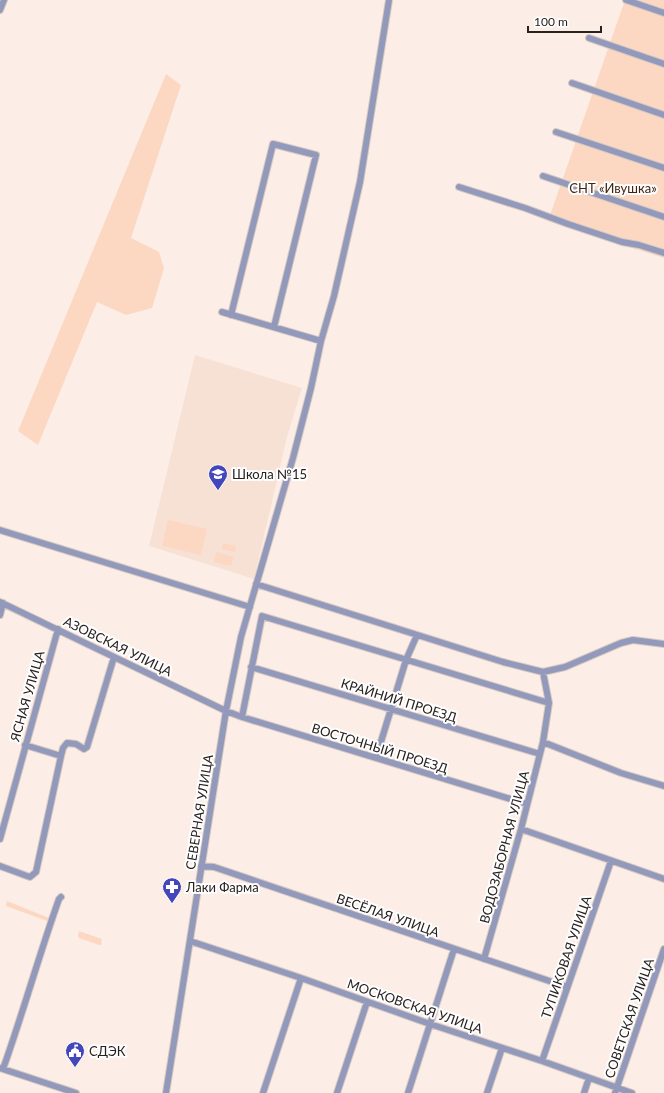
<svg xmlns="http://www.w3.org/2000/svg" width="664" height="1093" font-family="Lato,sans-serif">
  <style>
    .built { fill: #f7e1d5 }
    .green { fill: #fcd8c3 }
    .lines { fill: none; stroke-linecap: round; stroke-linejoin: round }
    .minor-casing { stroke: #d6c9c2; stroke-width: 8 }
    .minor { stroke: #9299bb; stroke-width: 6 }
    .labels { text-anchor: middle; dominant-baseline: central; stroke-width: 4; stroke-linejoin: round; paint-order: stroke }
    .park-label { font-size: 13px; fill: #432410; stroke: #fefefe }
    .poi-label { font-size: 13px; fill: #27211f; stroke: #fefefe; text-anchor: start }
    .street-label { font-size: 13px; fill: #27211f; stroke: #fefefe }
  </style>
  <rect width="100%" height="100%" fill="#fceee6"/>
  <path class="built" d="M195 355 302 388 287 437 254 579 149 546Z"/>
  <path class="green" d="M625 0H664V258L548 221Z
    M166 74 181 85 131 238 159 252 164 268 152 308 126 315 97 302 38 445 18 431Z
    M168 520 207 529 201 555 162 546Z
    M223 543 236 546 235 552 222 549Z
    M216 552 234 557 231 566 214 562Z
    M7 901 49 918 47 921 6 906Z
    M79 931 102 939 101 945H99L79 938 78 935Z"/>
  <g class="lines">
    <g class="minor-casing">
      <path id="minor" d="M626 0 664 13
        M0 10 4 0
        M589 38 664 64
        M572 83 664 115
        M556 132 664 168
        M543 176 664 217
        M459 187 525 208 568 224 622 242 639 245 664 253
        M222 312 321 341
        M231 315 273 144 316 155 274 327
        M0 530 250 607
        M256 584 503 662 543 672 565 667 621 643 633 640 664 644
        M0 602 226 711 242 717 527 804
        M0 615 3 603
        M251 667 540 754
        M242 717 262 616 549 703
        M543 742 621 773 664 786
        M25 745 61 756 63 748 67 743 76 744 84 749 87 747 114 657
        M376 758 406 660 417 635
        M521 829 664 879
        M0 839 58 629
        M0 866 27 876 30 877 36 872 61 756
        M201 866 214 867 567 987
        M190 941 301 978 430 1024 542 1061 632 1093
        M484 959 521 829 543 742 549 703 543 672
        M542 1061 611 861
        M0 1068 76 1093
        M3 1069C23 1013 39 955 59 899L61 897
        M166 1093 211 806 226 711 241 637 293 458 311 388 321 341 334 296 360 182 389 0
        M263 1093 301 978
        M337 1093 367 1002
        M408 1093 454 949
        M487 1093 502 1048
        M584 1093 589 1078
        M615 1093 664 949"/>
    </g>
    <use href="#minor" class="minor"/>
  </g>
  <defs>
    <g id="school-pin" transform="scale(1)"><path d="M0 17L-7.5 6A9.5 9.5 0 1 1 7.5 6Z" fill="#4446bb" stroke="#fefefe"/><path d="M0-5L7-2L0 1L-7-2ZM-4 1L0 2.5L4 1V4Q0 6-4 4Z" fill="#fff"/></g>
    <g id="pharmacy-pin" transform="scale(1)"><path d="M0 17L-7.5 6A9.5 9.5 0 1 1 7.5 6Z" fill="#4446bb" stroke="#fefefe"/><path d="M-2-6h4v4h4v4h-4v4h-4v-4h-4v-4h4Z" fill="#fff"/></g>
    <g id="civic-pin" transform="scale(1)"><path d="M0 17L-7.5 6A9.5 9.5 0 1 1 7.5 6Z" fill="#4446bb" stroke="#fefefe"/><path d="M-.6-6.5H3V-4.5H.6V-3L4-1V1h2V6H-6V1h2V-1L-.6-3ZM-1.2 2.5V6h2.4V2.5Z" fill="#fff"/></g>
  </defs>
  <g fill-rule="evenodd">
    <use href="#school-pin" x="218" y="474"/>
    <use href="#pharmacy-pin" x="172" y="887"/>
    <use href="#civic-pin" x="75" y="1051"/>
  </g>
  <g class="labels">
    <g class="park-label">
      <text x="613" y="188">СНТ «Ивушка»</text>
    </g>
    <g class="poi-label">
      <text x="232" y="474">Школа №15</text>
      <text x="186" y="887">Лаки Фарма</text>
      <text x="89" y="1051">СДЭК</text>
    </g>
    <g class="street-label">
      <text transform="translate(118 646) rotate(26)">АЗОВСКАЯ УЛИЦА</text>
      <text transform="translate(27 696) rotate(-74)">ЯСНАЯ УЛИЦА</text>
      <text transform="translate(399 700) rotate(17)">КРАЙНИЙ ПРОЕЗД</text>
      <text transform="translate(380 748) rotate(17)">ВОСТОЧНЫЙ ПРОЕЗД</text>
      <text transform="translate(199 812) rotate(-81)">СЕВЕРНАЯ УЛИЦА</text>
      <text transform="translate(504 847) rotate(-75)">ВОДОЗАБОРНАЯ УЛИЦА</text>
      <text transform="translate(388 915) rotate(19)">ВЕСЁЛАЯ УЛИЦА</text>
      <text transform="translate(566 957) rotate(-71)">ТУПИКОВАЯ УЛИЦА</text>
      <text transform="translate(415 1006) rotate(19)">МОСКОВСКАЯ УЛИЦА</text>
      <text transform="translate(629 1018) rotate(-71)">СОВЕТСКАЯ УЛИЦА</text>
    </g>
  </g>
  <path d="M528 26v6h73v-6" fill="none" stroke="#27211f" stroke-width="2"/>
  <text x="534" y="26" font-size="12" fill="#27211f" stroke="#fefefe" stroke-width="3" paint-order="stroke">100 m</text>
</svg>
